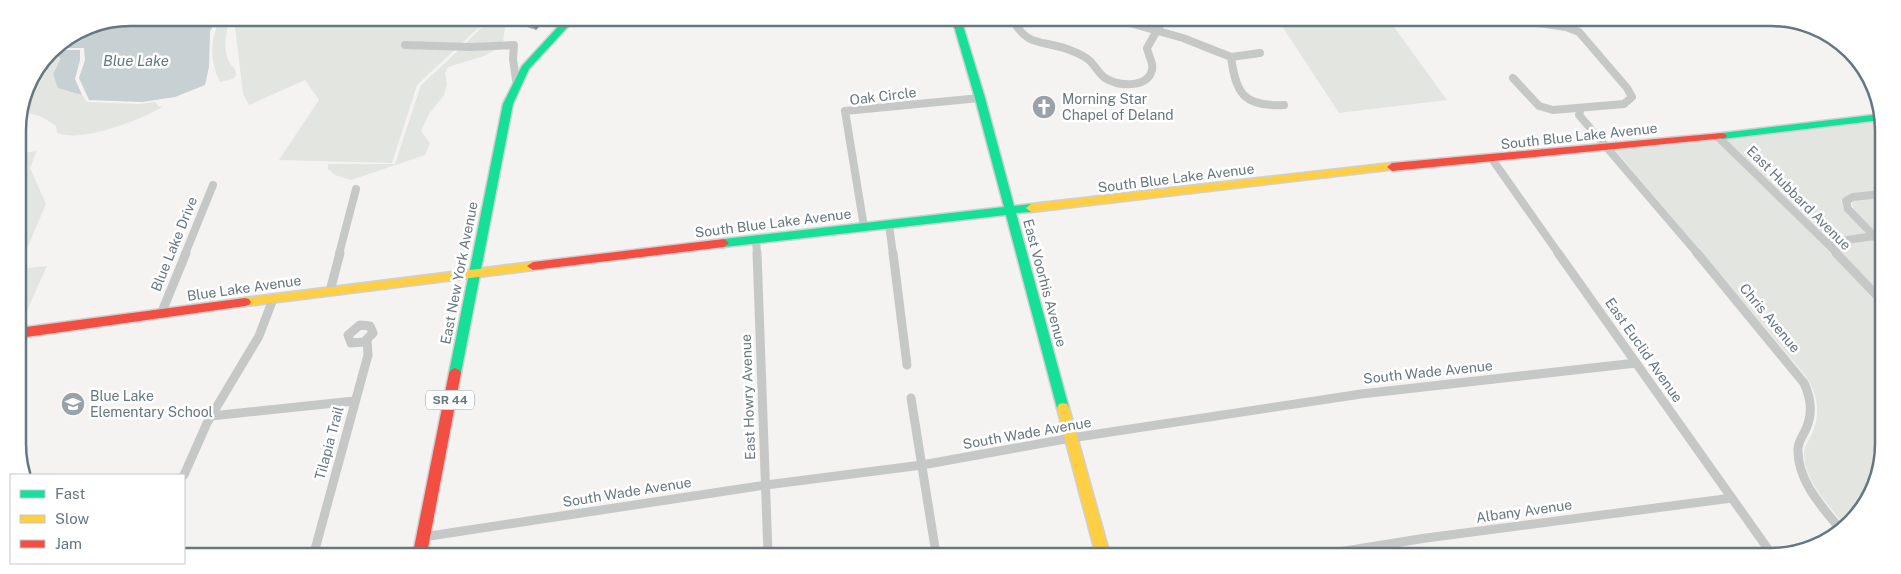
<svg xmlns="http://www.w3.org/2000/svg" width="1901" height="574" font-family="'Public Sans',sans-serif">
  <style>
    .green { fill: #e3e5e0 }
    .water { fill: #c7d0d2 }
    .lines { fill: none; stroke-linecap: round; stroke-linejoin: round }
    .fast-casing { stroke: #cfd0d0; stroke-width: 3 }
    .slow-casing { stroke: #cfd0d0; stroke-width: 3 }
    .jam-casing { stroke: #cfd0d0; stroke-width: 3 }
    .street-far1 { stroke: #c6c8c8; stroke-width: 8 }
    .street { stroke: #c6c8c8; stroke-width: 9 }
    .fast { fill: #16e098; fill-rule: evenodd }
    .slow { fill: #ffcf43; fill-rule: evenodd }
    .jam { fill: #f24e42; fill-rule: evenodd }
    .wall { fill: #aeafaf }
    .shaded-wall { fill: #8d8e8f }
    .building { fill: #cacbcc; stroke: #8d8e8f }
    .labels { text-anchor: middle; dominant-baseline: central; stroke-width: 5; stroke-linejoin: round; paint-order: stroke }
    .shield { fill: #fff; stroke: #94a0a6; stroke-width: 1 }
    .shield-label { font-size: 12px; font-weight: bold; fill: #667780 }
    .street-label { font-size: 14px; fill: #667780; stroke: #fff }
    .poi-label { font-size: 14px; fill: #667780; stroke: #fff; text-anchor: start }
    .water-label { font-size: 15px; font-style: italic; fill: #62787d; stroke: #fff }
    .rim { fill: none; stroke: #667780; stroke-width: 2.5 }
  </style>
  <rect width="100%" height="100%" fill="#f4f3f2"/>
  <path class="green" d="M222 18H230C225 34 221 57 235 69L236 75 233 79 220 82C210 63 209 35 222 18Z
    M234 18H496L477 29 417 85 392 163 279 160 319 100 305 80 249 105 243 94Z
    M501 18H506L503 43 465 44 480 29Z
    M1278 20H1389L1447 100 1339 113Z
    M499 48 484 56 448 67 445 73 447 84 444 95 429 114 421 131 430 143 425 155 351 180 335 175 328 169V164H395L421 85 460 49Z
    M47 55 62 58 53 74 82 95 87 102 139 104 155 102 158 106 163 107C139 120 83 143 57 133L56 126C45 118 35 112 21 113L29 81Z
    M1881 120V190L1850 194 1841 201 1844 209 1866 234 1828 239 1725 139Z
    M1716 140 1822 244 1880 306V472L1844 525C1829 505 1803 479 1804 452 1805 445 1809 440 1812 434 1821 412 1818 395 1805 375L1615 150Z
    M37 151 30 168 46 204 19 267 18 154Z
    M1881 197V238L1854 209 1852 203 1857 200Z
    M1872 240 1881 249V294L1835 246Z
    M47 266 19 328V269Z"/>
  <path class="water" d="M131 18H218L210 31 209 67 205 85 175 97 142 102 89 100 79 78 85 60 84 48H54L88 26Z
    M51 50H80V60L75 79 82 95 58 88 53 74 61 58 47 55Z"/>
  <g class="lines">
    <g class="fast-casing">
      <path id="fast" d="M566 18 575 19 529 69 513 104 461 373 459 376 455 378 451 376 449 373 503 104 522 66Z
        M952 19H961L985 98 1014 206 1031 204 1036 208 1031 212 1016 213 1069 408 1067 412 1063 413 1059 412 1057 408 1006 215 724 247 719 243 724 239 1004 207 975 98Z
        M1881 114V120L1722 139 1717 136 1722 133Z"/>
    </g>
    <g class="slow-casing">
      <path id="slow" d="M1392 163 1396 165 1397 167 1396 169 1031 212 1026 208 1031 204Z
        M533 262 539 266 533 270 245 306 241 305 239 302 241 299 245 298Z
        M1063 403 1067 404 1069 408 1110 555H1096L1057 408 1059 404Z"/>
    </g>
    <g class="jam-casing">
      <path id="jam" d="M1722 133 1725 134 1727 136 1725 138 1392 171 1387 167 1392 163Z
        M724 239 729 243 724 247 533 270 527 266 533 262Z
        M245 298 249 299 251 302 249 305 245 306 19 338V328Z
        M455 368 459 370 461 373 427 553H413L449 373 451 370Z"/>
    </g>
    <path class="street-far1" d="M1013 20C1027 47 1042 40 1067 49 1075 52 1084 55 1090 61 1096 67 1099 74 1105 78 1118 86 1147 89 1152 70 1154 63 1148 55 1147 48L1163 20
      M1119 20 1183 38 1231 57 1260 53
      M405 45 471 47 514 45 513 59 516 80
      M1231 57C1236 94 1244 107 1284 105
      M1513 78 1539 106 1553 110 1624 104 1632 97 1627 88 1579 32 1566 27 1525 21
      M1580 111 1579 115 1698 254
      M1718 137 1838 254
      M1492 159 1559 254
      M1881 194 1853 197 1846 201 1848 209 1881 243
      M889 225 893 254
      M864 227 845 111 980 98
      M756 239 757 254
      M1827 243 1874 236
      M185 254 213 185
      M339 254 356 189"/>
    <path class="street" d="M757 253 768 554
      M893 253 907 365
      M1558 253 1773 556
      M1697 253 1804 383C1812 400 1813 415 1805 431 1802 437 1798 443 1798 449 1797 481 1823 508 1841 530
      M1836 253 1881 300
      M330 291 340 253
      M161 314 186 253
      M360 325 370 326 373 333 364 342 351 343 348 335Z
      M911 398 936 554
      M211 416 354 401
      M184 475 207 423 259 336 273 299
      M423 537 766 485 922 465 1071 438 1361 394 1636 363
      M314 553 368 355 367 340
      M1320 555 1426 538 1732 498"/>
    <use href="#fast" class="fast"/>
    <use href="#slow" class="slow"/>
    <use href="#jam" class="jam"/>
  </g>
  <path class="wall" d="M533 18 544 19V21L536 30 527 27 526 25Z"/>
  <path class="shaded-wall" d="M543 18H544V21L536 30 534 27Z"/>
  <path class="building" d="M533 18H543L534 27 526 25Z"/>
  <defs>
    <g id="church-disc" transform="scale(1.25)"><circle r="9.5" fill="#98a2a8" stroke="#fff"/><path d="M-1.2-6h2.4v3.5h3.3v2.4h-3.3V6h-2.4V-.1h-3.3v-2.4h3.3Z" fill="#fff"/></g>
    <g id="school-disc" transform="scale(1.25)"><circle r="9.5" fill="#98a2a8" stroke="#fff"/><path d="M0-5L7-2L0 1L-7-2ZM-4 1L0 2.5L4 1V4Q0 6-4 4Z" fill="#fff"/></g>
  </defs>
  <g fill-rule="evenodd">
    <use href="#church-disc" x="1044" y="107"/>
    <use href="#school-disc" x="73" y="404"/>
  </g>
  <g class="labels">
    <rect class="shield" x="426" y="390.5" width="48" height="19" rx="4"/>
    <g class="shield-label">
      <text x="450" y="400">SR 44</text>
    </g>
    <g class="street-label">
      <text transform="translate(883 96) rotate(-7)">Oak Circle</text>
      <text transform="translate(1579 136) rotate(-6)">South Blue Lake Avenue</text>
      <text transform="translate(1176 178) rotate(-7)">South Blue Lake Avenue</text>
      <text transform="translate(1799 198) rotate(45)">East Hubbard Avenue</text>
      <text transform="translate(773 223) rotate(-7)">South Blue Lake Avenue</text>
      <text transform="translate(174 244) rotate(-68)">Blue Lake Drive</text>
      <text transform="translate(459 273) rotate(-79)">East New York Avenue</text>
      <text transform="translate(1045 283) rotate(75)">East Voorhis Avenue</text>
      <text transform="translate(244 288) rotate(-8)">Blue Lake Avenue</text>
      <text transform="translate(1770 318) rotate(50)">Chris Avenue</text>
      <text transform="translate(1644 350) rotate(55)">East Euclid Avenue</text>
      <text transform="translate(1428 372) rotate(-6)">South Wade Avenue</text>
      <text transform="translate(748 397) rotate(-92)">East Howry Avenue</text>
      <text transform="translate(1027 433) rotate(-10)">South Wade Avenue</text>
      <text transform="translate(329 443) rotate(-75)">Tilapia Trail</text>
      <text transform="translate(627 492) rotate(-9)">South Wade Avenue</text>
      <text transform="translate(1524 511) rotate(-8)">Albany Avenue</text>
    </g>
    <g class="poi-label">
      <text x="1062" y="99">Morning Star<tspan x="1062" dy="16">Chapel of Deland</tspan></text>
      <text x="90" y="396">Blue Lake<tspan x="90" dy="16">Elementary School</tspan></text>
    </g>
    <g class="water-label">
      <text x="136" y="60">Blue Lake</text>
    </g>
  </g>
  <path d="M0 0H1901V574H0ZM130 26H1771A104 104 0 0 1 1875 130V444A104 104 0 0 1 1771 548H130A104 104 0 0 1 26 444V130A104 104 0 0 1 130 26Z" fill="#fff" fill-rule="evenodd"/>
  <path class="rim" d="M130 26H1771A104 104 0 0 1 1875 130V444A104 104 0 0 1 1771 548H130A104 104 0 0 1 26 444V130A104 104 0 0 1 130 26Z"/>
  <rect x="10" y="474" width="175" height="90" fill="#ffffff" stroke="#c2c9cc"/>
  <rect x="20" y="490" width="25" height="8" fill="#16e098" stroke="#c2c9cc"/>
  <text x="55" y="499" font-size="15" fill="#667780">Fast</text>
  <rect x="20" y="515" width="25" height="8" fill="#ffcf43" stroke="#c2c9cc"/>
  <text x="55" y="524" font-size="15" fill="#667780">Slow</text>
  <rect x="20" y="540" width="25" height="8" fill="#f24e42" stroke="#c2c9cc"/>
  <text x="55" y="549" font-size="15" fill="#667780">Jam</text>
</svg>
